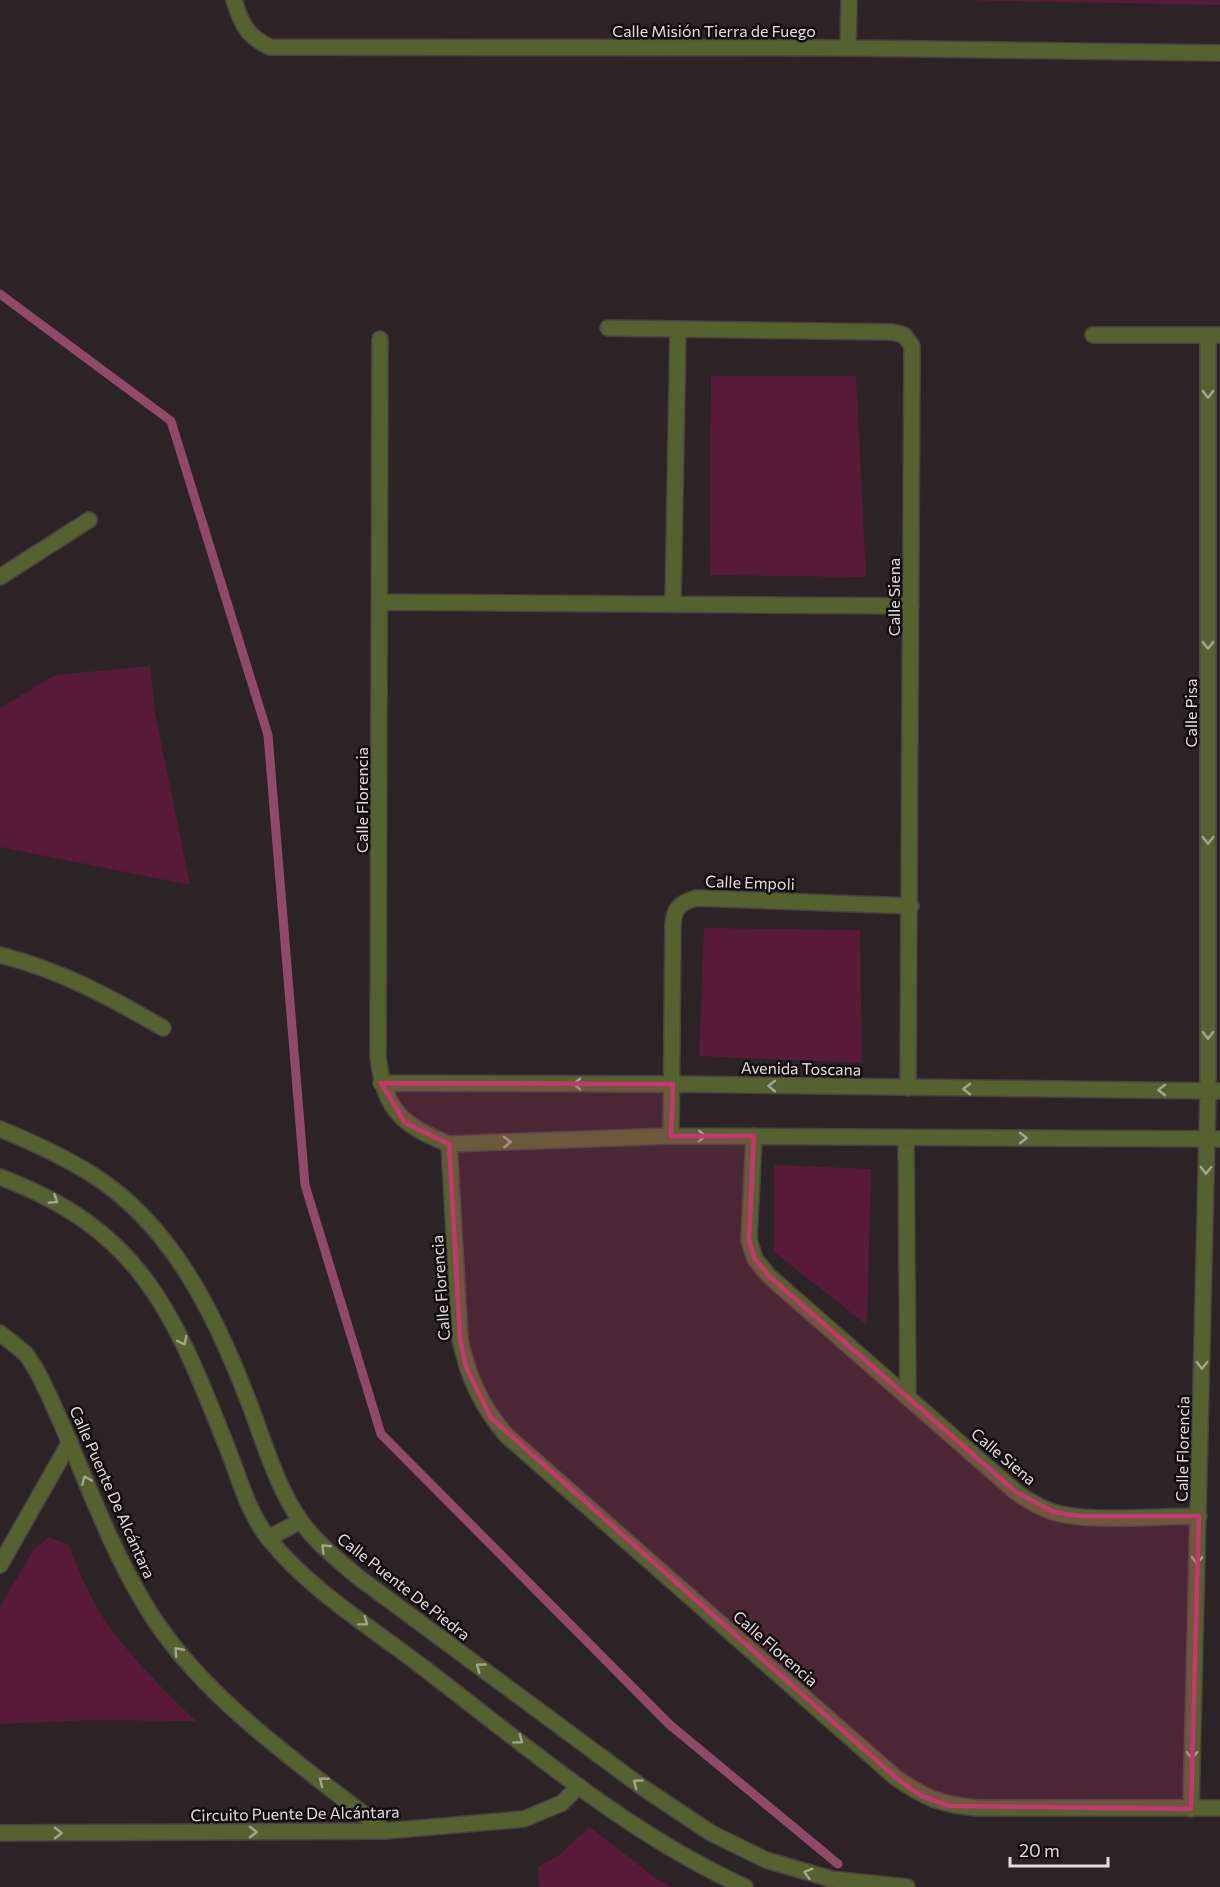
<svg xmlns="http://www.w3.org/2000/svg" width="1220" height="1887" font-family="Commissioner,sans-serif">
  <style>
    .green { fill: #581a37 }
    .lines { fill: none; stroke-linecap: round; stroke-linejoin: round }
    .stream { stroke: #914967; stroke-width: 9 }
    .minor-casing { stroke: #494144; stroke-width: 18 }
    .tertiary-casing { stroke: #494144; stroke-width: 18 }
    .minor { stroke: #55612f; stroke-width: 15 }
    .tertiary { stroke: #55612f; stroke-width: 15 }
    .oneway { stroke: #a3a590 }
    .marked { fill: #c7366f; fill-opacity: 0.2; stroke: #c7366f; stroke-width: 4.5; stroke-linejoin: round }
    .labels { text-anchor: middle; dominant-baseline: central; stroke-width: 5; stroke-linejoin: round; paint-order: stroke }
    .street-label { font-size: 16px; fill: #e3dddf; stroke: #120e0f }
  </style>
  <rect width="100%" height="100%" fill="#2c2327"/>
  <path class="green" d="M953 0H1220V5Z
    M711 376H856L866 577 710 575Z
    M150 666 155 713 190 885 0 847V708L55 675Z
    M704 928 860 930 862 1063 699 1056Z
    M774 1165 871 1169 867 1325 774 1252Z
    M49 1537 69 1545C77 1567 86 1588 98 1609 120 1647 164 1690 196 1721L93 1720 0 1724V1606L34 1549Z
    M590 1827 658 1880 672 1887H539L538 1867 558 1856Z"/>
  <g class="lines">
    <path class="stream" d="M0 294 171 421 268 735 305 1185 381 1434 670 1725 838 1864"/>
    <g class="minor-casing">
      <path id="minor" d="M234 0C241 23 247 37 270 47L848 48 1220 53
        M848 48 849 0
        M608 328 892 332 904 335 912 346 908 1088
        M1093 335H1220
        M380 339 378 1058C385 1110 401 1125 449 1144L460 1339C468 1377 481 1406 507 1436L895 1777C924 1798 942 1805 978 1808H1220
        M0 577 89 520
        M379 602 911 606
        M673 604 678 329
        M0 955C60 970 110 997 163 1028
        M381 1083 673 1084 1220 1091
        M671 1136 673 924C674 908 680 903 696 898L911 906
        M754 1136 749 1240 755 1259 769 1276 1016 1492C1027 1500 1039 1507 1053 1512 1089 1523 1159 1516 1199 1516
        M906 1138 908 1396
        M449 1144 671 1136 1220 1139
        M0 1333 26 1354 37 1371C76 1447 100 1530 144 1603 198 1696 302 1765 385 1831
        M0 1565 70 1442
        M1191 1809 1208 1091V335
        M0 1833 385 1831 524 1819 562 1803 579 1786"/>
    </g>
    <g class="tertiary-casing">
      <path id="tertiary" d="M0 1129C32 1142 64 1157 93 1175 171 1225 214 1312 246 1395 263 1437 274 1482 300 1520 315 1542 338 1560 358 1577L642 1787 711 1833 766 1860 831 1879 907 1887
        M0 1177C138 1229 172 1308 223 1437 237 1470 246 1510 269 1539 309 1589 369 1626 420 1665 524 1744 626 1833 745 1887
        M268 1538 301 1521"/>
    </g>
    <use href="#minor" class="minor"/>
    <use href="#tertiary" class="tertiary"/>
  </g>
  <defs><path id="oneway-chevron" d="M-2-3.5L2.5 0L-2 3.5" fill="none" stroke-width="1.6" stroke-linecap="round" stroke-linejoin="round" transform="scale(1.5)"/></defs>
  <g class="oneway">
    <use href="#oneway-chevron" transform="translate(1208 394) rotate(90)"/>
    <use href="#oneway-chevron" transform="translate(1208 645) rotate(90)"/>
    <use href="#oneway-chevron" transform="translate(1208 840) rotate(90)"/>
    <use href="#oneway-chevron" transform="translate(1208 1035) rotate(90)"/>
    <use href="#oneway-chevron" transform="translate(577 1084) rotate(-180)"/>
    <use href="#oneway-chevron" transform="translate(772 1086) rotate(-179)"/>
    <use href="#oneway-chevron" transform="translate(967 1089) rotate(-180)"/>
    <use href="#oneway-chevron" transform="translate(1162 1090) rotate(-180)"/>
    <use href="#oneway-chevron" transform="translate(702 1136) rotate(1)"/>
    <use href="#oneway-chevron" transform="translate(1023 1138)"/>
    <use href="#oneway-chevron" transform="translate(507 1142) rotate(-2)"/>
    <use href="#oneway-chevron" transform="translate(1206 1170) rotate(91)"/>
    <use href="#oneway-chevron" transform="translate(54 1200) rotate(33)"/>
    <use href="#oneway-chevron" transform="translate(183 1341) rotate(62)"/>
    <use href="#oneway-chevron" transform="translate(1202 1365) rotate(91)"/>
    <use href="#oneway-chevron" transform="translate(86 1480) rotate(-113)"/>
    <use href="#oneway-chevron" transform="translate(325 1548) rotate(-136)"/>
    <use href="#oneway-chevron" transform="translate(1197 1560) rotate(91)"/>
    <use href="#oneway-chevron" transform="translate(364 1622) rotate(37)"/>
    <use href="#oneway-chevron" transform="translate(178 1651) rotate(-132)"/>
    <use href="#oneway-chevron" transform="translate(480 1667) rotate(-144)"/>
    <use href="#oneway-chevron" transform="translate(519 1740) rotate(37)"/>
    <use href="#oneway-chevron" transform="translate(1192 1755) rotate(91)"/>
    <use href="#oneway-chevron" transform="translate(323 1781) rotate(-141)"/>
    <use href="#oneway-chevron" transform="translate(637 1783) rotate(-144)"/>
    <use href="#oneway-chevron" transform="translate(253 1832)"/>
    <use href="#oneway-chevron" transform="translate(58 1833)"/>
    <use href="#oneway-chevron" transform="translate(808 1873) rotate(-164)"/>
  </g>
  <path class="marked" d="M381 1083 673 1084 671 1136H754L749 1240 755 1259 769 1276 1016 1492 1054 1512 1080 1516H1199L1191 1809 950 1806 921 1796 895 1777 491 1418 466 1367 460 1339 449 1144 405 1123Z"/>
  <g class="labels">
    <g class="street-label">
      <text x="714" y="30">Calle Misión Tierra de Fuego</text>
      <text transform="translate(893 597) rotate(-90)">Calle Siena</text>
      <text transform="translate(1190 713) rotate(-90)">Calle Pisa</text>
      <text transform="translate(361 800) rotate(-90)">Calle Florencia</text>
      <text transform="translate(750 882) rotate(2)">Calle Empoli</text>
      <text transform="translate(801 1068) rotate(1)">Avenida Toscana</text>
      <text transform="translate(440 1288) rotate(-94)">Calle Florencia</text>
      <text transform="translate(1182 1449) rotate(-89)">Calle Florencia</text>
      <text transform="translate(1004 1456) rotate(40)">Calle Siena</text>
      <text transform="translate(113 1492) rotate(66)">Calle Puente De Alcántara</text>
      <text transform="translate(404 1586) rotate(38)">Calle Puente De Piedra</text>
      <text transform="translate(776 1648) rotate(41)">Calle Florencia</text>
      <text transform="translate(295 1813) rotate(-1)">Circuito Puente De Alcántara</text>
    </g>
  </g>
  <path d="M1010 1857v9h98v-9" fill="none" stroke="#e3dddf" stroke-width="3"/>
  <text x="1019" y="1857" font-size="18" fill="#e3dddf" stroke="#120e0f" stroke-width="4.5" paint-order="stroke">20 m</text>
</svg>
